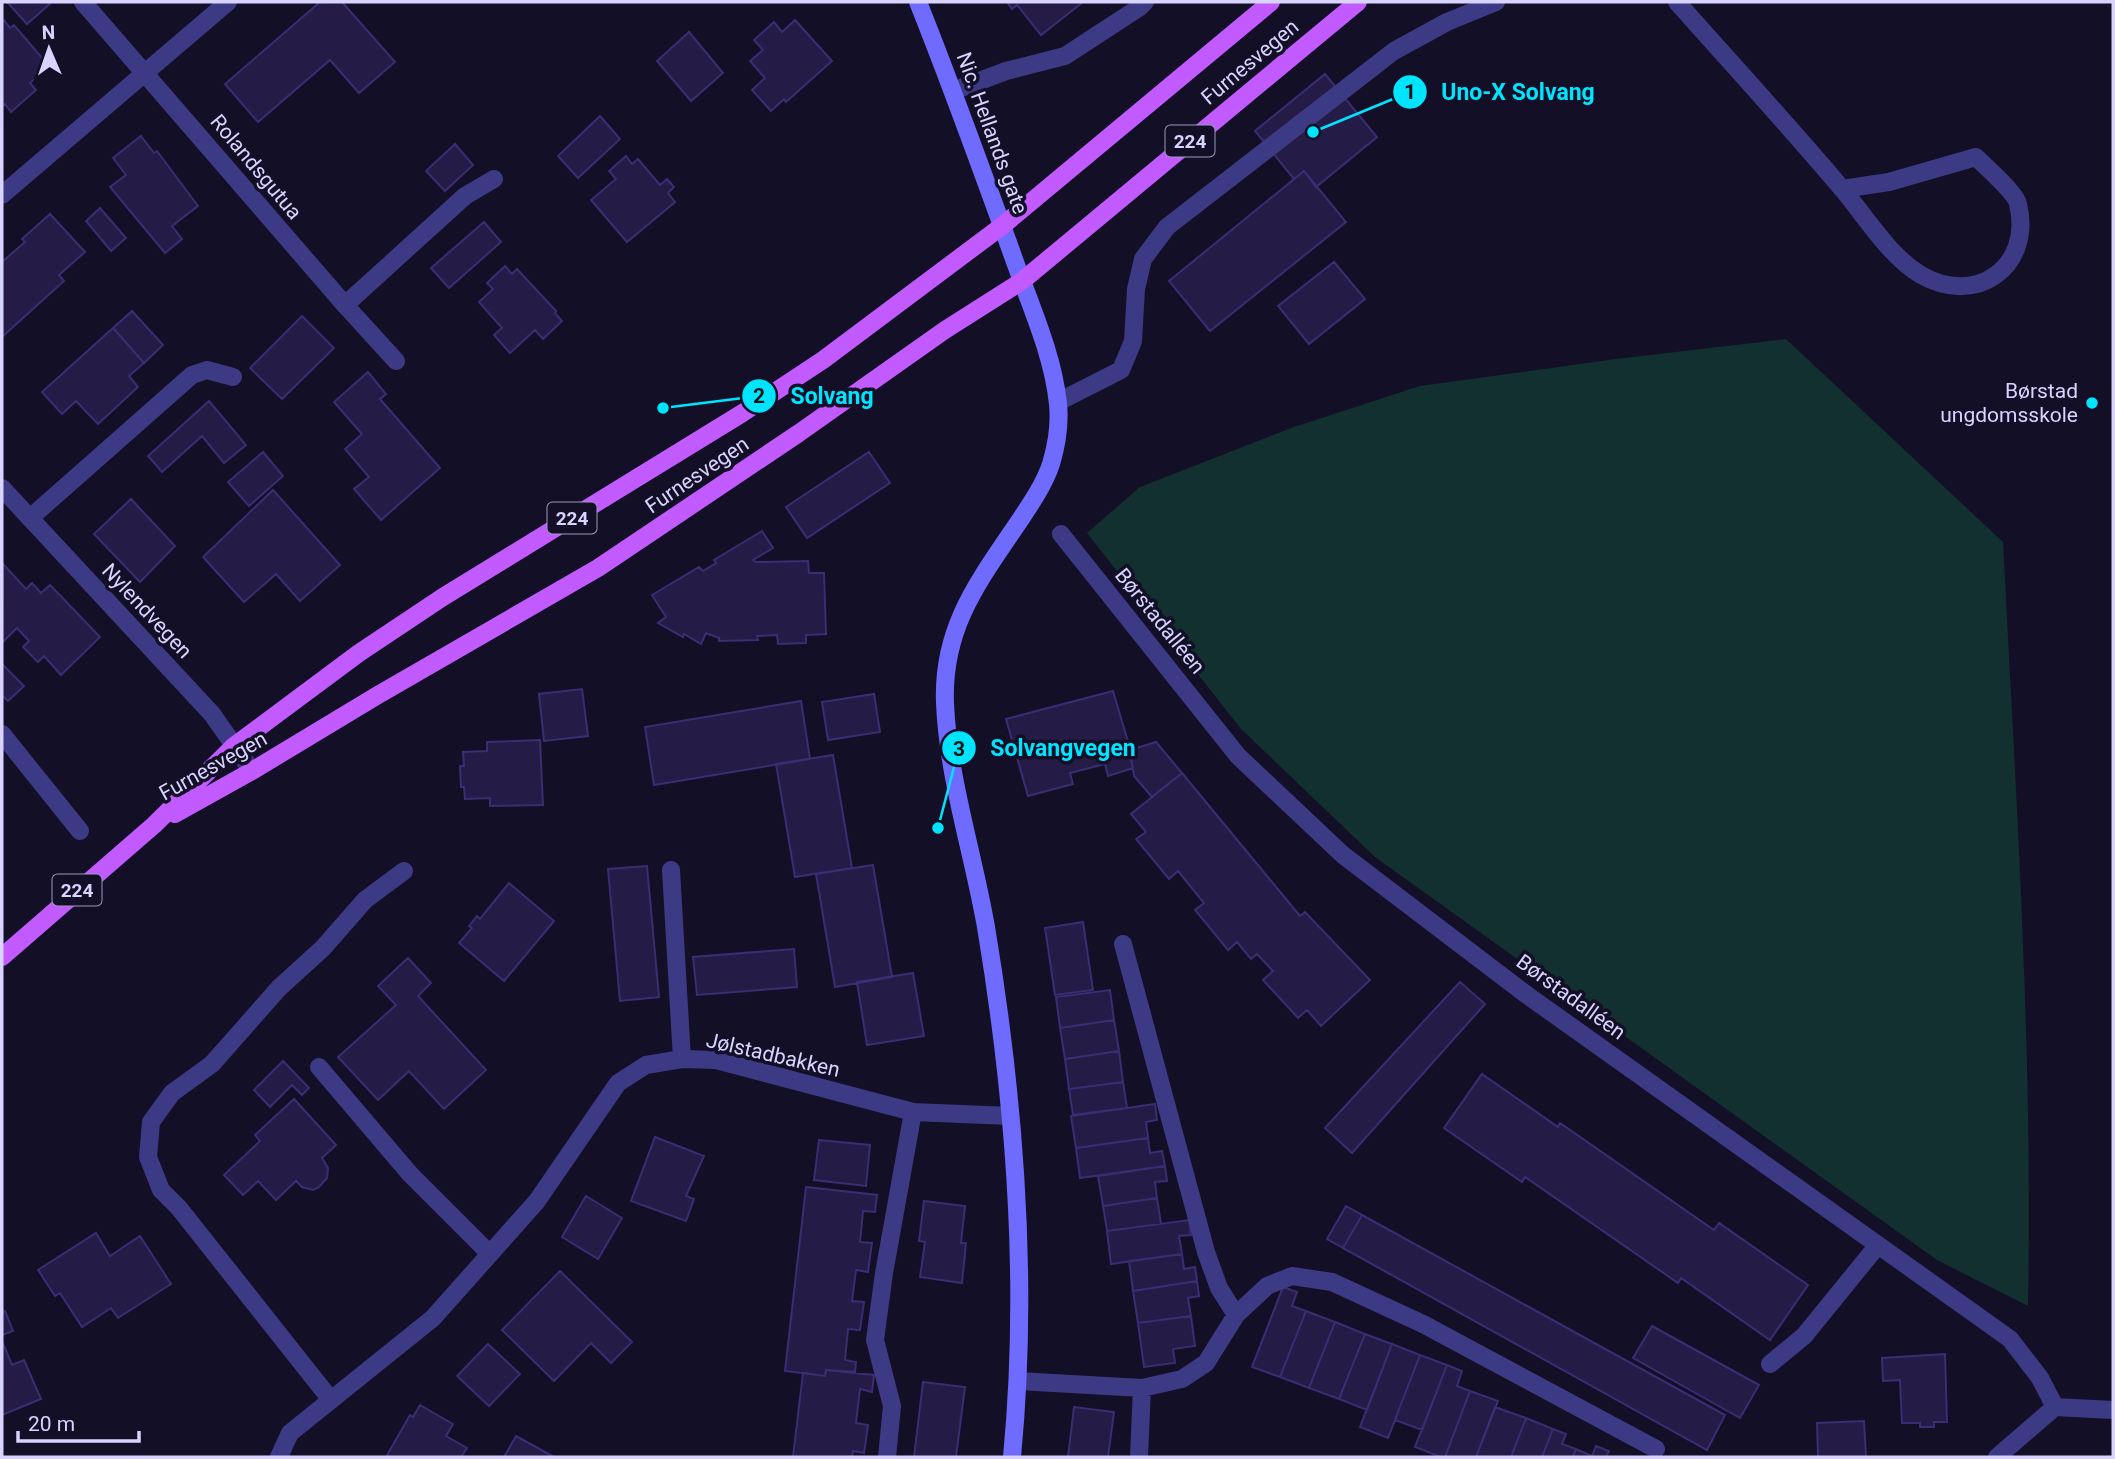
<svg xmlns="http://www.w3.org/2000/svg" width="2115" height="1459" font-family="Roboto,sans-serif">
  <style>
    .green { fill: #12302f }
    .building { fill: #241b47; stroke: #3b2d73; stroke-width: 2 }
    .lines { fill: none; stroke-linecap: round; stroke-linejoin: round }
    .lane { stroke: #3d3a85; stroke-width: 18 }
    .street { stroke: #3d3a85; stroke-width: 18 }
    .secondary { stroke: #6f6bff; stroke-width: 18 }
    .primary { stroke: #c25bff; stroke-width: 18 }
    .poi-dot { fill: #00e5ff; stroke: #130f26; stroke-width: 2.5 }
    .labels { text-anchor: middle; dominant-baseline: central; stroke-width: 7; stroke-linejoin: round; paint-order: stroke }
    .shield { fill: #130f26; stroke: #9e99be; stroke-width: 2 }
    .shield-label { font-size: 19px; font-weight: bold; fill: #d9d4ff }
    .street-label { font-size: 21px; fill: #d9d4ff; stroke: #130f26 }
    .poi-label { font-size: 21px; fill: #d9d4ff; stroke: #130f26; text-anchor: end }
    .leader { fill: none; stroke: #00e5ff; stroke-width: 2.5 }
    .callout-dot { fill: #00e5ff; stroke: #130f26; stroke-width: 2.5 }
    .mark-label { font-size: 21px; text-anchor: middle; font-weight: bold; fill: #111 }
    .callout-label { font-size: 23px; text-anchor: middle; font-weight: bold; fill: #00e5ff; stroke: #130f26; stroke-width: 7; stroke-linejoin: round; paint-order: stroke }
  </style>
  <rect width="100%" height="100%" fill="#130f26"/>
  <path class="green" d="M1786 339 2003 542C2016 797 2033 1051 2028 1306L1937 1260 1375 857 1241 729 1087 533 1140 487 1291 428 1420 386 1616 359Z"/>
  <path class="building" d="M7 2H52L27 24Z
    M320 2H342L395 62 359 93 330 60 258 122 225 84Z
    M1007 2H1083L1041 35 1017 5 1012 9Z
    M4 20 10 28 14 25 49 66 30 83 36 90 11 112 5 104 2 107V22Z
    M795 20 832 61 786 102 784 99 771 111 752 90 765 78 750 61 763 50 754 40 774 22 782 32Z
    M689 32 723 73 691 101 657 61Z
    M1325 74 1377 137 1316 187 1304 171 1294 179 1255 131Z
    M600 116 620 139 578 178 558 156Z
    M141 136 154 153 157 151 198 206 172 226 182 239 165 253 110 187 126 175 113 158Z
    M455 144 473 165 445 191 426 171Z
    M626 156 632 164 638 159 660 185 667 179 674 187 668 193 675 202 627 242 591 200 616 179 609 171Z
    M1304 171 1346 222 1210 331 1169 281Z
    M100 208 126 238 111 251 86 221Z
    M50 214 85 252 59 275 64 281 2 337V262L25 242 22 239Z
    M484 222 501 242 449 288 431 268Z
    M1334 262 1365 299 1309 344 1278 306Z
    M505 266 512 274 517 269 556 311 555 313 562 321 543 339 535 330 510 353 494 335 502 328 479 302 493 289 487 283Z
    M132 311 163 345 144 363 113 328Z
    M302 316 334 348 282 399 250 368Z
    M113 328 144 363 129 376 138 387 98 424 76 401 62 414 42 392Z
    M368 372 386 394 380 399 440 468 381 520 354 489 369 477 345 449 362 434 334 402Z
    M209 401 246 445 224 463 202 436 162 472 148 456Z
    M263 452 283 476 249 506 228 482Z
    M869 452 890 483 807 538 786 507Z
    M273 490 340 565 300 601 276 574 244 602 203 557Z
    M131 499 175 546 140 582 94 534Z
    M762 531 773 548 753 560 756 562 808 561 809 573H824L826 634 806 635V643L778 644 777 635 757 636 758 640 719 641V638L706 633 701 644 684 634 683 637 658 623 666 617 652 595 699 567 703 571 716 563 714 560Z
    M3 564 26 589 32 583 41 593 50 585 100 637 61 675 44 656 38 662 23 647 29 641 17 628 2 643Z
    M2 664 24 686 8 701 2 695Z
    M582 689 588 736 544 741 539 694Z
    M1113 691 1132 755 1130 757 1133 768 1108 776 1105 764 1070 773 1073 784 1028 796 1006 719Z
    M874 694 880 732 828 740 822 702Z
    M801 701 810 759 654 785 645 727Z
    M540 740 543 805 490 806V798L465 799 464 787H461L460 766H464L463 752 487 751V742Z
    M1156 742 1182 773 1152 797 1134 776 1130 750Z
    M833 755 852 868 795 877 776 764Z
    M1182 773 1300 916 1305 912 1370 980 1321 1026 1307 1010 1298 1018 1263 980 1273 971 1257 954 1251 959 1237 942 1228 950 1195 910 1204 903 1178 871 1169 879 1136 839 1146 832 1131 814Z
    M873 865 892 977 835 987 816 874Z
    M647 866 659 997 620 1001 608 869Z
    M509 883 554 921 504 981 459 943 472 928 469 926 477 916 480 919Z
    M1083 922 1093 990 1055 995 1045 928Z
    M794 949 797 987 697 995 693 957Z
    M408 958 431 983 418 996 486 1070 444 1109 409 1071 378 1100 338 1057 396 1005 378 986Z
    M913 973 924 1036 867 1045 857 982Z
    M1460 982 1485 1004 1352 1153 1325 1128Z
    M1110 990 1114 1020 1060 1028 1056 997Z
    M1114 1020 1119 1051 1065 1059 1060 1028Z
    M1119 1051 1123 1082 1069 1089 1065 1059Z
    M283 1061 309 1088 302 1095 292 1085 270 1107 254 1090Z
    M1482 1074 1558 1127 1560 1123 1714 1230 1719 1223 1808 1285 1770 1340 1681 1278 1678 1283 1525 1177 1522 1182 1444 1128Z
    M1123 1082 1127 1108 1073 1115 1069 1089Z
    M294 1099 336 1145 322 1158 328 1168 327 1178 319 1187 313 1190 302 1187 296 1181 276 1200 258 1181 243 1195 224 1175 260 1141 255 1135Z
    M1155 1104 1157 1120 1146 1122 1148 1138 1076 1148 1071 1116Z
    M655 1137 704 1156 686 1196 694 1199 686 1221 631 1201Z
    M1148 1138 1150 1153 1162 1151 1165 1166 1080 1178 1076 1148Z
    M819 1140 870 1145 866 1186 814 1180Z
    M1165 1166 1167 1181 1155 1182 1157 1198 1103 1206 1098 1176Z
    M806 1187 877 1195 875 1212 863 1211 860 1242 872 1243 868 1272 856 1270 852 1301 864 1302 860 1330 848 1329 845 1360 856 1362 855 1372 826 1370 825 1376 785 1371Z
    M586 1196 622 1218 598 1259 562 1237Z
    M1157 1198 1161 1224 1107 1231 1103 1206Z
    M924 1201 965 1206 961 1243H966L962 1283 920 1277 925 1242 919 1241Z
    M1346 1206 1362 1215 1343 1248 1327 1239Z
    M1362 1215 1725 1415 1707 1450 1343 1248Z
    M1189 1220 1191 1235 1179 1236 1182 1254 1111 1264 1107 1231Z
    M96 1233 110 1256 140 1236 171 1284 118 1318 111 1308 82 1327 60 1293 55 1296 38 1270Z
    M1182 1254 1184 1269 1195 1267 1197 1281 1133 1291 1129 1261Z
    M560 1271 632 1342 611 1363 591 1343 554 1381 502 1330Z
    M1197 1281 1199 1296 1188 1298 1191 1316 1138 1323 1133 1291Z
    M1283 1287 1297 1292 1292 1306 1306 1311 1280 1377 1252 1367Z
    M5 1311 13 1331 2 1335V1313Z
    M1306 1311 1335 1322 1309 1388 1280 1377Z
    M1191 1316 1195 1346 1173 1349 1175 1363 1144 1367 1138 1323Z
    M1335 1322 1365 1334 1339 1399 1309 1388Z
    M1652 1326 1759 1385 1740 1418 1633 1358Z
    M1365 1334 1392 1344 1367 1410 1339 1399Z
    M2 1341 12 1365 24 1360 41 1399 2 1415Z
    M488 1344 520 1374 489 1406 457 1376Z
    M1392 1344 1420 1355 1388 1438 1360 1427Z
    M1945 1354 1947 1422H1934V1427H1920V1423H1902L1900 1380 1883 1381 1882 1358Z
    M1420 1355 1447 1365 1422 1430 1395 1420Z
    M1447 1365 1462 1371 1457 1386 1470 1391 1445 1457H1441L1415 1447Z
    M826 1370 874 1375 872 1392 860 1389 856 1423 868 1425 864 1453 853 1451 852 1457H793L803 1373 825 1376Z
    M923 1382 965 1387 956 1457H914Z
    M1470 1391 1498 1401 1476 1457H1445Z
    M420 1405 453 1424 446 1436 467 1448 461 1457H386L410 1415 413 1417Z
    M1074 1407 1114 1412 1108 1457H1068Z
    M1495 1407 1526 1418 1511 1457H1476Z
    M1526 1418 1553 1429 1542 1457H1511Z
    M1864 1421 1866 1457H1818L1817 1423Z
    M1553 1429 1566 1434 1562 1444 1576 1449 1573 1457H1542Z
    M516 1436 554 1457H504Z
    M1596 1446 1609 1451 1606 1457H1573L1576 1449 1592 1456Z"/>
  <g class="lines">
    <path class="lane" d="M1677 2C1732 64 1789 126 1843 190 1866 217 1890 257 1921 275 1977 307 2033 266 2018 204 2016 193 1986 167 1976 157L1889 182 1842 189
      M953 91 1006 71 1065 56 1140 7 1145 2
      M345 305 465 196 494 179
      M1058 402 1121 370 1133 341 1136 289 1143 259 1167 227 1394 51 1447 22 1496 2
      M30 518 192 375 207 370 233 377
      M2 734 80 831
      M671 870 682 1059
      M1123 944 1206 1252 1219 1288 1236 1315
      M319 1067 410 1174 490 1254
      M1770 1364 1804 1336 1878 1245
      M1018 1381 1142 1388 1182 1379 1206 1363 1236 1315 1267 1286 1292 1276 1332 1282 1423 1324 1656 1449
      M331 1400 179 1208 161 1190 148 1157 151 1122 172 1093 212 1064 279 988 323 948 365 900 404 871
      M887 1457 892 1406 875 1340 884 1273 913 1112
      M1139 1457 1142 1388"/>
    <path class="street" d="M83 2 345 305 396 361
      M2 195 228 2
      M2 488 212 714 252 771
      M1061 534 1238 756 1343 855 1527 995 2010 1339 2040 1378 2055 1407
      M2055 1407 2113 1410
      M279 1457 290 1433 433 1318 537 1201 618 1083 646 1065 682 1059 716 1060 913 1112 1010 1116
      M1997 1457 2055 1407"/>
    <path class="secondary" d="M918 2C952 87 983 173 1014 259 1030 305 1053 354 1058 404 1060 424 1057 444 1051 464 1044 485 1030 505 1018 523 978 582 942 628 945 703 948 778 973 852 986 927 1015 1101 1029 1281 1012 1457"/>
    <path class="primary" d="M175 814 252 771 378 695 598 568 799 433 945 330 1022 281 1358 2
      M2 957 154 825 234 746 359 653 443 597 741 414 823 360 1002 226 1271 2"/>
  </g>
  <circle class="poi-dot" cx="2092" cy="403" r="7"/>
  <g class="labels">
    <g class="shield">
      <rect x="1165.5" y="125.5" width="49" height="31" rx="5"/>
      <rect x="547.5" y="502.5" width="49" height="31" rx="5"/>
      <rect x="52.5" y="874.5" width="49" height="31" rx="5"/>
    </g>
    <g class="shield-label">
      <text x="1190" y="141">224</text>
      <text x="572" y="518">224</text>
      <text x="77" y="890">224</text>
    </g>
    <g class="street-label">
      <text transform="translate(1250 62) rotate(-40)">Furnesvegen</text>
      <text transform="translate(992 133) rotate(70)">Nic. Hellands gate</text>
      <text transform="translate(256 167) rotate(50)">Rolandsgutua</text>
      <text transform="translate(697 475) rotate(-34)">Furnesvegen</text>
      <text transform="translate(147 611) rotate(47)">Nylendvegen</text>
      <text transform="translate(1160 621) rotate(51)">Børstadalléen</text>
      <text transform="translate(213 766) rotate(-29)">Furnesvegen</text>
      <text transform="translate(1571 997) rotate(36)">Børstadalléen</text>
      <text transform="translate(773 1055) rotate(13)">Jølstadbakken</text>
    </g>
    <g class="poi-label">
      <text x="2078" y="391">Børstad<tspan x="2078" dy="24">ungdomsskole</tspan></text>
    </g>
  </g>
  <path class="leader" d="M1313 132L1410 92M663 408L759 396M938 828L959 748"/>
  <g class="callout-dot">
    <circle cx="1313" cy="132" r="7"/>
    <circle cx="663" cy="408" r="7"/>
    <circle cx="938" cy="828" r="7"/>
    <circle cx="1410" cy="92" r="18"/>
    <circle cx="759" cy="396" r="18"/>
    <circle cx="959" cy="748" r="18"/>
  </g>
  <g class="mark-label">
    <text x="1410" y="99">1</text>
    <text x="759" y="403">2</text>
    <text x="959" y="756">3</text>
  </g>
  <g class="callout-label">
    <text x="1518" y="100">Uno-X Solvang</text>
    <text x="832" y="404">Solvang</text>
    <text x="1063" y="756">Solvangvegen</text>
  </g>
  <rect width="2115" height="1459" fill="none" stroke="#d9d4ff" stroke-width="7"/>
  <g transform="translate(49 49) rotate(358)" stroke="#130f26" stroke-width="5" paint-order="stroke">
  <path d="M0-5L12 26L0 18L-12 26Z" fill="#d9d4ff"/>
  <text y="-10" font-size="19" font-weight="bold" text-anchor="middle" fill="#d9d4ff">N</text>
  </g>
  <path d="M18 1431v10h121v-10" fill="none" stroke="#d9d4ff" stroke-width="3.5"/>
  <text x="28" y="1431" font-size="21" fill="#d9d4ff" stroke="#130f26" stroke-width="5" paint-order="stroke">20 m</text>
</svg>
